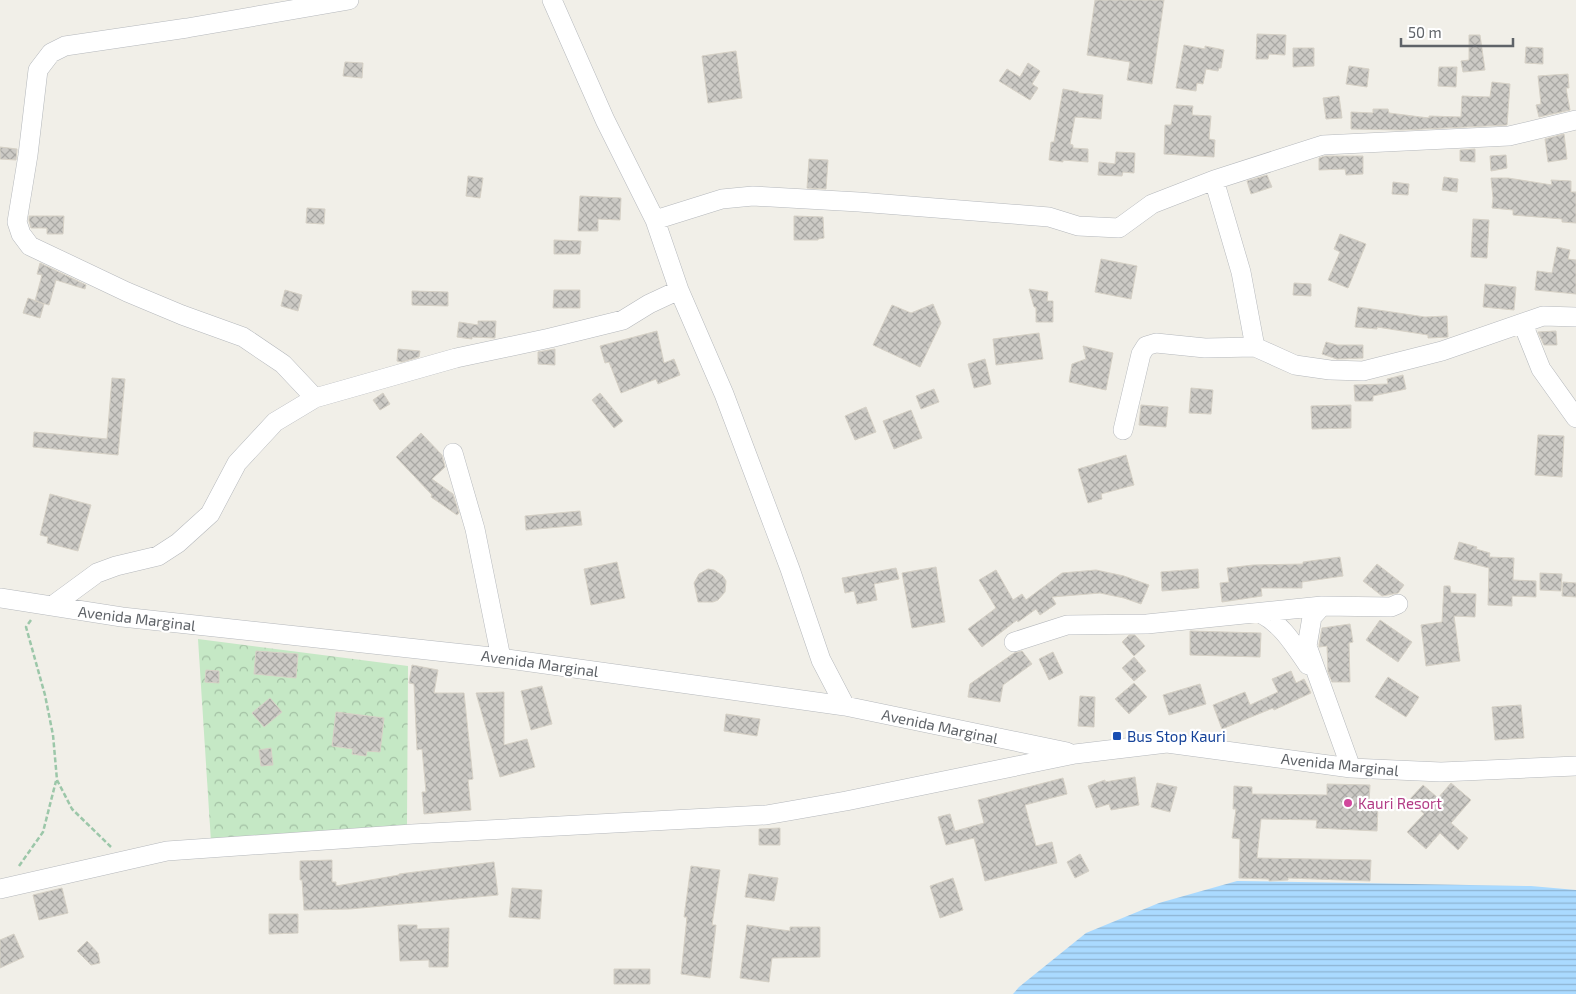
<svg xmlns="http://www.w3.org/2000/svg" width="1576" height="994" font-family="'Exo 2',sans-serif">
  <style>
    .park { fill: url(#park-crowns) }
    .water { fill: url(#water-rules) }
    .building { fill: url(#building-cross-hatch); stroke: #d6d1c6 }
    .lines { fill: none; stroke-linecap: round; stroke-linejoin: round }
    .minor-casing { stroke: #b5b8bc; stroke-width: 20 }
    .path { stroke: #9cc7a9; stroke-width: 2.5; stroke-dasharray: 5 2.5; stroke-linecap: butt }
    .minor { stroke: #fff; stroke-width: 19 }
    .transit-dot { fill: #1a4fb4; stroke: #fff; stroke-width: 2 }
    .hotel-dot { fill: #d1479c; stroke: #fff; stroke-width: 2 }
    .labels { text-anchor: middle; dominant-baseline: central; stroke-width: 4.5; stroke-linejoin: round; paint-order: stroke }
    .street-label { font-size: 15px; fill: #5f6368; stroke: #fff }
    .transit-label { font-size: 15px; fill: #164399; stroke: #fff; text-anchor: start }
    .hotel-label { font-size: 15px; fill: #b23c85; stroke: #fff; text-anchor: start }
  </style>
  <defs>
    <pattern id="park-crowns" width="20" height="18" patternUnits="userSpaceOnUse" patternTransform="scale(1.25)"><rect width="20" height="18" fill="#c5e8c5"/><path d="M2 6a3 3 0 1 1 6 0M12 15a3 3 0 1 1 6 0" fill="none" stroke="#a3c0a4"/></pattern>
    <pattern id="water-rules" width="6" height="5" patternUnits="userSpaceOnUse" patternTransform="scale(1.25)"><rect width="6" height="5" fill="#aadaff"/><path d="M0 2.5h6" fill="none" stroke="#8eb4d2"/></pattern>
    <pattern id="building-cross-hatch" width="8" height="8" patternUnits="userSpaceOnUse" patternTransform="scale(1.25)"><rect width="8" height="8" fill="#cccac5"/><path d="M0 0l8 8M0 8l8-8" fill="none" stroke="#a9a8a4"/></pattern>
  </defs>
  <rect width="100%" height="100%" fill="#f1efe8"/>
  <path class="park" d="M198 639 408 666 407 825 211 842Z"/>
  <path class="water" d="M1237 881 1531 886 1576 890V994H1013L1019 987 1086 933 1159 903Z"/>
  <path class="building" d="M1095 0H1164L1152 84 1127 80 1130 62 1087 55Z
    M1257 34 1286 35 1285 55 1269 54 1268 59H1256Z
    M1469 35H1480L1485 70 1463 72 1461 61 1469 60Z
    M1184 45 1205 49V46L1224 50 1221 68H1219L1218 71 1206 69 1203 84 1197 83 1196 91 1176 88Z
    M1526 47 1543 48V64L1525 63Z
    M1293 48H1314V66L1293 67Z
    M736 51 742 98 708 103 702 56Z
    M345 62 363 63 362 78 343 76Z
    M1028 63 1040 71 1032 84 1038 88 1030 100 999 81 1007 69 1020 77Z
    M1349 66 1369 69 1367 87 1346 84Z
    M1439 67H1457L1456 87 1438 86Z
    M1568 74 1569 88H1566L1570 110 1539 117 1536 105 1541 104 1538 76Z
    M1492 82 1510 84 1507 125 1403 130 1351 129V112L1373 113V109H1388L1389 113 1429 118V116L1461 117 1462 96 1490 97Z
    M1063 89 1079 92 1078 93 1103 95 1101 119 1075 117 1070 144 1073 145V148L1088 149V162L1063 160V162L1049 160 1051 142H1054Z
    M1339 96 1342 118 1326 119 1323 98Z
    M1174 105 1193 106 1192 115 1211 116 1209 139 1215 140 1214 157 1164 154 1165 125H1171Z
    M1564 134 1567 159 1548 162 1545 139Z
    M0 147 17 149 16 160 0 159Z
    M1475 149V162L1460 161V150Z
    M1116 152 1135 153 1134 173 1123 172 1122 176 1098 175 1099 162 1115 164Z
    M1506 155 1507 168 1491 171 1490 156Z
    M1325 156H1363V174L1346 175 1345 169 1319 170V158Z
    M809 159 828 160 826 189 807 188Z
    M1267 175 1272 187 1251 194 1247 181Z
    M468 176 483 178 480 198 466 196Z
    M1444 177 1458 179 1457 192 1442 190Z
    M1491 178H1508L1552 185 1551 180 1571 181V192H1576V223L1562 222V219L1513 215V210L1492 208 1493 198Z
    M1393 182 1409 184 1408 195 1392 194Z
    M580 196 621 198 620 220 598 219V231H578Z
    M307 208 325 209 324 224 306 223Z
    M29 216H64L63 234H47V228H31L29 221Z
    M794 216 823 217 824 238 818 239V240H794Z
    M1473 219 1489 220 1487 258 1471 257Z
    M1340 234 1366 244 1348 288 1328 280 1340 252 1334 249Z
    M554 240 581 241 580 254H554Z
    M1557 247 1570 250 1568 259 1576 260V294L1535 290 1537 271 1552 273Z
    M1101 259 1137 266 1131 299 1095 292Z
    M40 263 86 285 85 289 56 280 49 305 35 301 42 275 37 274Z
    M1294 283 1311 284V296L1293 295Z
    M1485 284 1516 287 1514 310 1483 307Z
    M1029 289 1048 292 1047 301H1053V322H1036V307H1034Z
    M285 290 302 295 298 311 281 306Z
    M554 290H580V308H553Z
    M412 291 448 292V306L412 305Z
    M28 298 44 304 40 318 23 313Z
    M933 304 941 323 920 367 873 345 892 305 911 313Z
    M1358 307 1425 317 1447 316 1448 337 1428 338V335L1377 327V329L1355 327Z
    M478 321H496L495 338 472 337V339L457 337 459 322 478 325Z
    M657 331 664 363 674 359 680 375 658 384 656 379 621 393 609 362 605 363 600 346Z
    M1556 331 1557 345H1544L1538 332Z
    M1039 333 1043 359 996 365 993 339Z
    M1326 342 1337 345H1363V358L1337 359 1322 354Z
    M1083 346 1113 353 1106 390 1069 382 1072 364 1086 359Z
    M398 349 420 351 419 357 402 362 397 361Z
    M555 349V365L538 364V352Z
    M985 359 991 384 974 388 968 364Z
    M1403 375 1406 389 1373 396V401H1355L1354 385 1388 384 1387 379Z
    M112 378 125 379 118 455 33 447 34 432 107 439Z
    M1191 388 1213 390 1211 414 1189 413Z
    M934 389 939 402 921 409 916 396Z
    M383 393 390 404 380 410 373 400Z
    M600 393 623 421 614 428 592 400Z
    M1141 405 1168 407 1166 427 1139 425Z
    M1351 405V428L1312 429 1311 406Z
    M866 407 876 432 855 440 845 416Z
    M911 410 922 438 894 449 883 421Z
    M421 433 442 455 445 467 432 479 453 494 459 513 457 515 431 497 432 495 396 457Z
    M1538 435 1564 436 1562 477 1535 475Z
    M1126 455 1134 485 1101 494 1102 499 1088 503 1078 469Z
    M50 494 91 505 78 551 47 543 48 537 40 535Z
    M580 511 582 525 526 530 525 516Z
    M1459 542 1477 547 1476 549 1490 553 1489 557 1514 558 1513 580 1536 581V597L1512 596V606L1488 605 1489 568 1454 559Z
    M1340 557 1343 576 1302 582V588H1261L1262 596 1222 602 1220 583 1229 582 1227 568 1253 565 1303 564V562Z
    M617 562 625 598 591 605 584 569Z
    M1377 564 1404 585 1398 593 1382 596 1363 581Z
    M936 567 945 622 912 628 902 573Z
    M896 568 899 579 874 584 877 600 857 604 854 591 845 593 842 578Z
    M708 569 714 570 723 576 726 581 725 592 718 600 713 602H698L694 583 699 574Z
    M1198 569 1199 588 1162 591 1161 572Z
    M996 570 1013 600 1022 594 1026 600 1062 573 1096 570 1124 576 1149 585 1141 604 1124 598 1100 593 1052 597 1056 604 1040 615 1036 609 1018 622 1017 620 982 647 968 629 996 608 979 580Z
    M1540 573 1562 574 1561 591 1540 590Z
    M1563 582 1576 583V597L1562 596Z
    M1444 586H1450L1451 593 1476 594 1475 617 1454 616 1460 661 1426 666 1421 625 1442 622Z
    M1380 620 1412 642 1398 662 1366 640Z
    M1350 624 1353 642 1349 643 1350 682H1332L1328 672 1327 646 1319 647V645L1322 628Z
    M1190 631 1261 633 1260 657 1190 655Z
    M1129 635H1135L1145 646 1134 656 1122 642Z
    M256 651 298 654 296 678 254 674Z
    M1022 651 1032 664 1003 685 1000 702 968 697 970 684 1014 653Z
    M1053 652 1063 673 1049 680 1039 659Z
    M1134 657 1146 671 1134 681 1122 668Z
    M412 665 438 670 434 693H464L473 779 468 780 471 810 424 814 422 792H426L422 749 417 750 414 684 409 683Z
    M206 670 219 671V683L205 682Z
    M1291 671 1296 683 1304 679 1311 693 1274 710 1273 708 1222 729 1213 705 1245 692 1250 705 1278 692 1272 679Z
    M1388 677 1419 697 1406 717 1375 697Z
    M1134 683 1147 697 1129 714 1115 699Z
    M1200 684 1206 704 1169 715 1163 695Z
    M542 686 552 724 531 730 521 691Z
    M504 692V745L527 739 535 767 500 777 476 693Z
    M1080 696 1095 697 1094 727 1078 726Z
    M270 698 282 712 264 727 252 713Z
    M1521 705 1524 738 1495 740 1492 707Z
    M336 712 384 718 380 752 367 751 366 756 352 754 353 749 332 746Z
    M726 714 760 719 757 736 724 731Z
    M271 748 273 765 261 766 259 750Z
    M1135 777 1139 805 1111 810 1109 804 1096 808 1088 786 1105 780V782Z
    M1063 778 1067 794 1025 805 1036 846 1052 842 1057 863 985 881 974 838 946 845 938 817 950 814 955 831 984 823 978 800Z
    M1157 783 1177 787 1170 812 1151 807Z
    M1451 783 1471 800 1451 823 1468 838 1458 850 1440 833 1426 849 1407 832 1424 814 1409 800 1423 785 1438 798Z
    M1327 784 1370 785 1369 803 1378 806 1377 831 1316 828 1317 820 1261 819 1257 858 1371 860 1370 881 1288 878V880L1269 881V879L1239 878 1240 839 1232 838 1236 809H1233L1234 786 1252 787V794L1327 795Z
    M780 828V845H759V829Z
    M1080 854 1089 871 1075 878 1067 862Z
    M332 860V882H336V886L399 875V874L494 862 498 895 350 909 304 910 302 880H300V861Z
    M691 866 720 870 712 925H716L710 978 681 974 687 917H684Z
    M749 874 778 878 774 901 745 897Z
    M953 878 963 910 940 918 930 886Z
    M62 888 68 913 39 920 33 895Z
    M512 888 542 890 540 919 509 917Z
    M269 914H298V933L269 934Z
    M398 925H417V929L449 928 448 967H429V960L400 961Z
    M747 925 790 931V927H820V957L772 958 769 982 740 978Z
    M14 934 24 957 0 968V940Z
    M87 941 98 953 100 963 91 965 77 951Z
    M614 969H650V984H614Z"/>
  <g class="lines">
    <g class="minor-casing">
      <path id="minor" d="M552 0 605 120 655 220 679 290 724 394 790 569 821 660 845 706
        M1214 180 1241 272 1255 347 1295 365 1330 370 1363 371 1442 351 1543 316 1576 317
        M655 220 722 199 753 196 859 202 1049 217 1078 226 1119 228 1152 204 1214 180 1323 145 1509 136 1576 120
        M1523 324 1541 369 1576 418
        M315 398 283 364 243 337 182 315 127 292 30 246 21 234 17 222 28 155 38 70 51 53 65 46 187 28 349 0
        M1123 430 1141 354 1146 346 1156 343 1205 348 1255 347
        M453 453 475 529 501 658
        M0 598 122 617 501 658 845 706 1067 752
        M52 606 97 573 116 566 158 556 178 543 210 514 237 463 275 422 315 398 456 358 550 338 623 320 649 304 679 290
        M1260 613C1282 624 1294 645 1308 665
        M1014 642 1067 625 1147 624 1322 606
        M1351 768 1307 646 1312 617 1322 606 1391 607 1398 604
        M0 889 167 851 412 834 766 815 846 801 1075 754 1167 743 1351 768 1441 772 1576 766"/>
    </g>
    <path class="path" d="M31 620 26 627 45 695 53 735 57 780 72 809 111 847
      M19 866 43 832 56 781"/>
    <use href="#minor" class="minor"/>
  </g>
  <rect class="transit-dot" x="1112" y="731" width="10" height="10" rx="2.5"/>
  <circle class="hotel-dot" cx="1348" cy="803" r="5"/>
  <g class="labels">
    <g class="street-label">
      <text transform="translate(137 618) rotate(7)">Avenida Marginal</text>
      <text transform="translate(540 663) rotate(8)">Avenida Marginal</text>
      <text transform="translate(940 726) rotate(12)">Avenida Marginal</text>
      <text transform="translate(1340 764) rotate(6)">Avenida Marginal</text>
    </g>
    <g class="transit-label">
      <text x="1127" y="736">Bus Stop Kauri</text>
    </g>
    <g class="hotel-label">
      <text x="1358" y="803">Kauri Resort</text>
    </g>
  </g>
  <path d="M1401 38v8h112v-8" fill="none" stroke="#5f6368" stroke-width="2.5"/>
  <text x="1408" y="38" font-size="15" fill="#5f6368" stroke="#ffffff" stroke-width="4" paint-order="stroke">50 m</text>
</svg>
